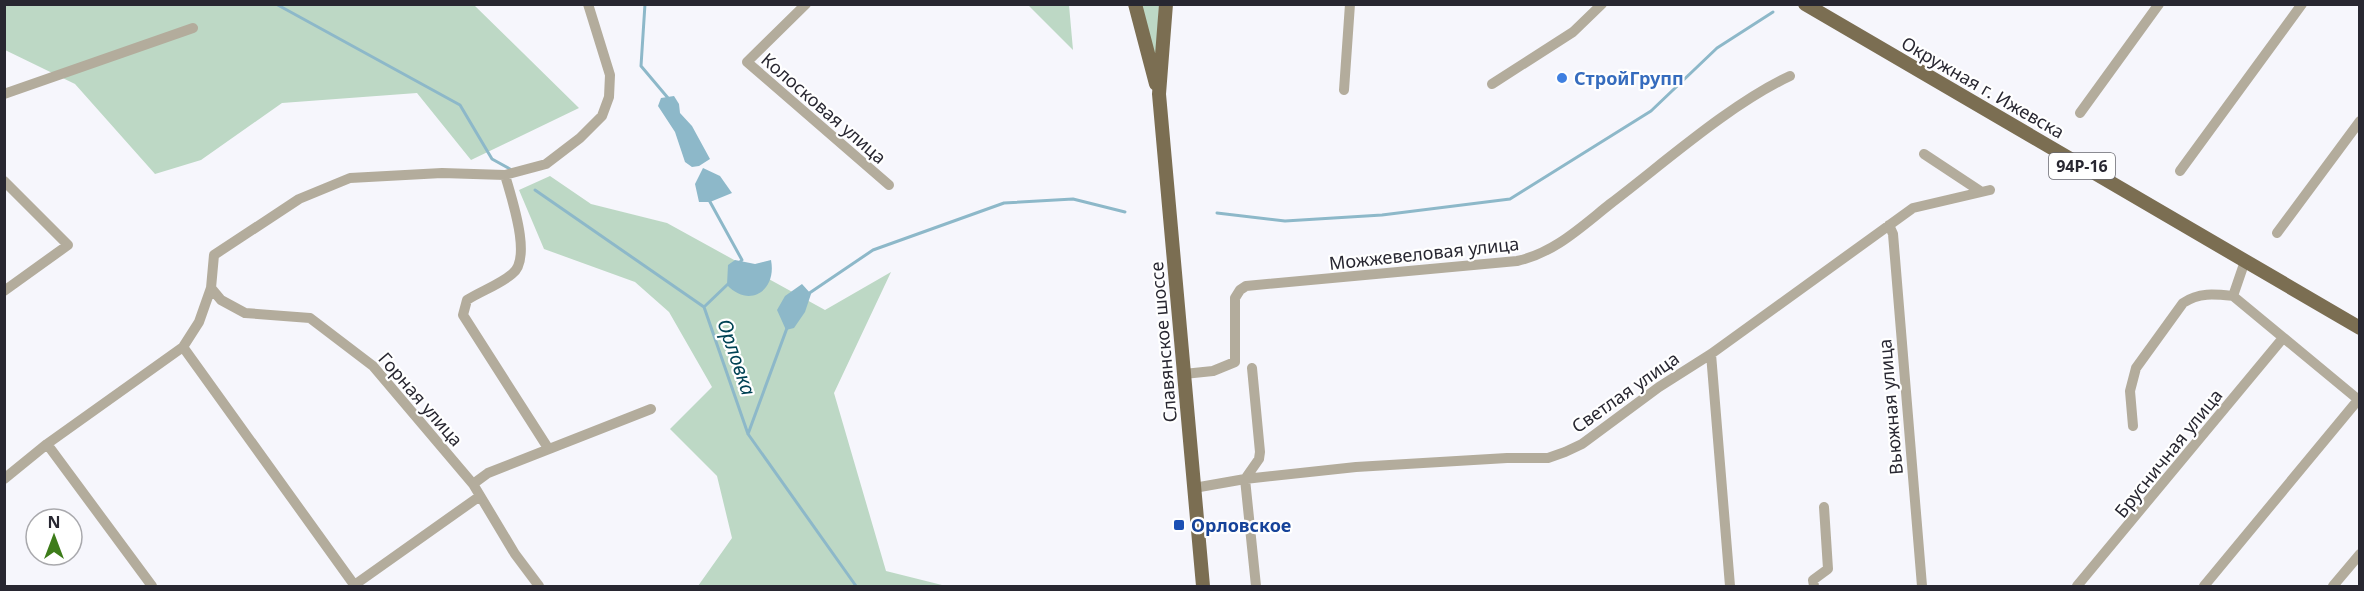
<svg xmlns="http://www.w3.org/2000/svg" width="2364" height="591" font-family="'Noto Sans',sans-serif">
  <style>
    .green { fill: #bdd8c5 }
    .water { fill: #8db8c9 }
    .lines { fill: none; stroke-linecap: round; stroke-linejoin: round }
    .stream { stroke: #8db8c9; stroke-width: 3 }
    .minor { stroke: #b3ac9c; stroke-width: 10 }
    .major { stroke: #7b6e52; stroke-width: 14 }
    .shop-dot { fill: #3f7fe0; stroke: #fff; stroke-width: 2 }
    .transit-dot { fill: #1a4fb4; stroke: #fff; stroke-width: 2 }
    .labels { text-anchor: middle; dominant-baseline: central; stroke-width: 4.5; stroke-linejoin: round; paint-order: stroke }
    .shield { fill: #fff; stroke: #68686f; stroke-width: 1.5 }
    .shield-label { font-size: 16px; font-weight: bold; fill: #282731 }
    .shop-label { font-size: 18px; font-weight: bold; fill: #366cbe; stroke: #fff; text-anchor: start }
    .street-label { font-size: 18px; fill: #282731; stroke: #fff }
    .transit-label { font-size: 18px; font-weight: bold; fill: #164399; stroke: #fff; text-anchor: start }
    .water-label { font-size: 20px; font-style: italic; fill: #004254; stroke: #fff }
  </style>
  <rect width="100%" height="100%" fill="#f6f6fc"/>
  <path class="green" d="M4 5H474L579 108 471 160 417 93 282 103 201 160 155 174 75 84 5 50Z
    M1028 5H1069L1073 50Z
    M1140 5H1159L1156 71Z
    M550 176 591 204 667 223 825 310 891 272 834 393 886 571 946 586H698L732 538 717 476 670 429 712 387 669 312 635 282 544 249 519 190Z"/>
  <path class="water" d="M674 96 679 104 680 113 692 126 710 159 699 166 692 167 685 162 675 132 658 106 661 98Z
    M703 168 720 176 732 193 710 202H699L695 184Z
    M735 260 755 264 771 260C777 290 750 309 727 285L728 265Z
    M802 284 811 294 805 312 794 328 786 330 777 310 785 296Z"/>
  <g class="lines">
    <path class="stream" d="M276 4 460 105 492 159 510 169
      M645 4 641 66 668 98
      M535 190 704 307 748 434 856 586
      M709 200 742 260 740 262
      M1217 213 1285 221 1382 215 1510 199 1651 111 1717 48 1773 12
      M808 294 873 250 1004 203 1073 199 1125 212
      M704 307 728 284
      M748 434 787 328"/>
    <path class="minor" d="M806 4 747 62 889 185
      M1492 84 1573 32 1602 4
      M1344 90 1350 4
      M4 94 193 28
      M2080 113 2159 4
      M1924 154 1980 191
      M2180 171 2302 4
      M505 175C511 197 533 259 512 274 499 285 481 291 467 300L463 315 548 448
      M4 181 68 245 4 291
      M1889 225 1893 234 1922 586
      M2277 233 2360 121
      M211 288 221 300 245 313 310 318 373 366 473 484 515 554 539 586
      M2233 296 2245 261
      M183 347 355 586
      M1711 354 1730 586
      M1252 368 1260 452 1259 459 1245 479 1256 586
      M1184 374 1213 371 1235 362V298L1240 290 1246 286 1517 261C1554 253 1581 227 1610 204 1664 163 1730 104 1790 76
      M2133 426 2130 391 2136 368 2183 303C2199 292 2215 294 2233 296L2360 401
      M47 444 152 586
      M4 479 47 444 183 347 199 322 211 288 214 255 299 199 350 178 442 173 505 175 546 164 580 138 602 116 609 97 610 75 588 4
      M473 484 488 473 651 409
      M1194 488 1245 479 1356 467 1507 458H1548L1565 452 1582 444 1659 387 1711 354 1913 208 1990 190
      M353 586 480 496
      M1814 586 1813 580 1828 569 1824 507
      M2077 586 2283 338
      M2204 586 2358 400
      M2333 586 2360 554"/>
    <path class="major" d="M1135 4 1156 84
      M1166 4 1159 94 1203 586
      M1805 4 2360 328"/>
  </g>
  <circle class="shop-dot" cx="1562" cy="78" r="6"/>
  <rect class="transit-dot" x="1173" y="519" width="12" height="12" rx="3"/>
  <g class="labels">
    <rect class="shield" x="2049" y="153" width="66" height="26" rx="4.5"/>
    <g class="shield-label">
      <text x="2082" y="166">94Р-16</text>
    </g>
    <g class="shop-label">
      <text x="1574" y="78">СтройГрупп</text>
    </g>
    <g class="street-label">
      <text transform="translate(1983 87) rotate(30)">Окружная г. Ижевска</text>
      <text transform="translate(824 108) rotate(41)">Колосковая улица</text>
      <text transform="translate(1424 253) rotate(-6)">Можжевеловая улица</text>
      <text transform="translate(1163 342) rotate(-95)">Славянское шоссе</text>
      <text transform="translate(1625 392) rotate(-35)">Светлая улица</text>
      <text transform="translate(421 399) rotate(49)">Горная улица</text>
      <text transform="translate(1890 407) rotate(-95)">Вьюжная улица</text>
      <text transform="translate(2168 453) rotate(-51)">Брусничная улица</text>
    </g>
    <g class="transit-label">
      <text x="1191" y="525">Орловское</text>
    </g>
    <g class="water-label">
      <text transform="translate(737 357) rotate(71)">Орловка</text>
    </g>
  </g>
  <rect width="2364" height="591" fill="none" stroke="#282731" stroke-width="12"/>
  <g transform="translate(54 537)"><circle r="28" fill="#ffffff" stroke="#a9a9ad" stroke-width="1.5"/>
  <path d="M0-4.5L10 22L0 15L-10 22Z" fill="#3d7c1a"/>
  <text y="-9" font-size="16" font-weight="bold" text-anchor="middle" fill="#282731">N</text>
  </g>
</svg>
